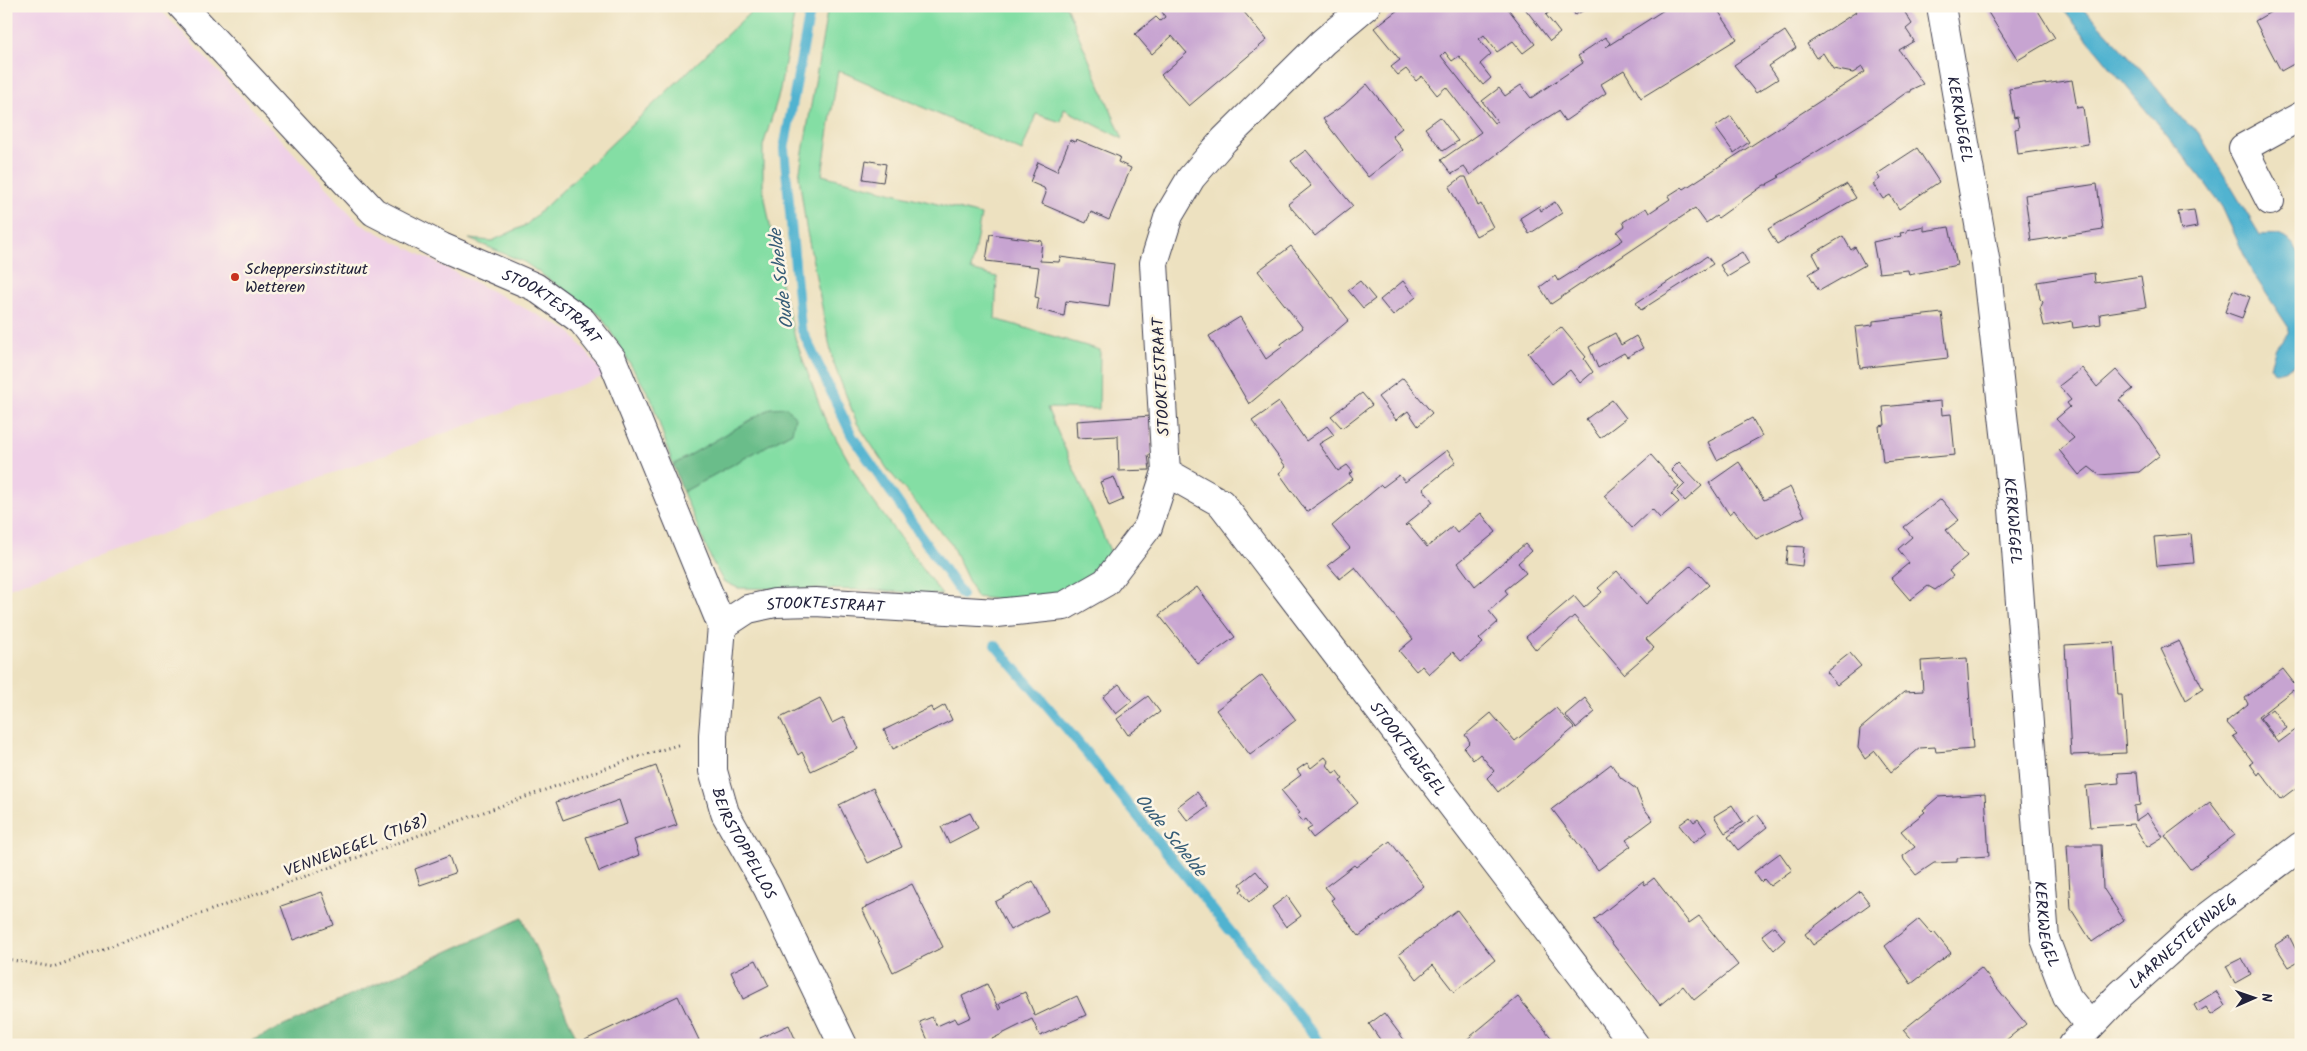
<svg xmlns="http://www.w3.org/2000/svg" width="2307" height="1051" viewBox="0 0 2307 1051" font-family="Kalam,sans-serif">
	<rect width="100%" height="100%" fill="#fcf5e5"/>
	<filter id="ink" filterUnits="userSpaceOnUse"><feTurbulence type="fractalNoise" baseFrequency=".02" numOctaves="2"/><feDisplacementMap in="SourceGraphic" scale="10" xChannelSelector="R" yChannelSelector="G"/><feConvolveMatrix kernelMatrix="1 2 1 2 8 2 1 2 1" color-interpolation-filters="sRGB"/></filter>
	<filter id="wash" filterUnits="userSpaceOnUse"><feTurbulence type="fractalNoise" baseFrequency=".0096" numOctaves="4" result="noise"/><feDisplacementMap in="SourceGraphic" scale="20" xChannelSelector="R" yChannelSelector="G"/><feGaussianBlur stdDeviation="1.12" result="paint"/><feColorMatrix in="noise" values="0 0 0 0 0 0 0 0 0 0 0 0 0 0 0 0 0 1.4 0 .05"/><feComposite in="paint" operator="in"/></filter>
	<g filter="url(#wash)">
		<rect width="100%" height="100%" fill="#ede1c0"/>
		<path fill="#efd0e7" d="M6,6H157L359,223L569,331L606,376L6,589Z"/>
		<path fill="#84dea4" stroke="#538070" d="M757,6H796L779,94L763,146V187L779,275L796,341L824,417L865,490L942,595L874,590L738,588L723,581L712,561L683,492L792,432L771,408L673,465L651,398L601,316L524,262L469,239L492,241L526,225Z
			M828,6H1066L1123,139L1064,109L1061,122L1036,114L1022,151L838,70L822,175L981,215L971,270L997,277L995,319L1100,350L1099,409L1047,408L1111,553C1099,564 1087,578 1073,586C1042,604 1010,601 976,597L951,544L888,470L857,423L833,362L806,227L799,176Z"/>
		<path fill="#6bbd8a" stroke="#467062" d="M787,407L795,417L792,432L683,492L673,465L771,408Z
			M522,918L580,1045H242Z"/>
		<path fill="#51b3d0" stroke="#3a6a86" d="M2060,6H2079L2093,18L2141,69L2182,119L2198,132L2260,235C2282,233 2289,236 2301,256V360L2284,371L2275,373L2270,366L2276,347L2288,333L2289,328L2252,272L2222,207L2201,177Z"/>
		<g fill="none" stroke-linecap="round" stroke-linejoin="round">
			<path stroke="#51b3d0" stroke-width="10" d="M811,6L784,149L801,328L852,436L962,595
				M995,645L1072,735L1322,1045"/>
		</g>
		<g id="blocks">
			<path fill="#c7a4d1" d="M1159,6H1239L1267,40L1189,106L1161,75L1187,53L1172,36L1152,54L1135,34L1156,17L1160,21L1165,17Z
				M1403,6H1506L1535,44L1523,53L1513,41L1497,52L1484,35L1479,39L1491,54L1480,64L1491,78L1483,85L1459,56L1452,61L1445,52L1441,56L1494,123L1497,121L1482,101L1499,88L1505,96L1521,85L1531,98L1583,63L1578,56L1605,37L1610,43L1606,47L1670,6H1715L1737,39L1641,98L1624,70L1601,84L1606,93L1565,121L1558,111L1528,130L1470,175L1464,167L1452,174L1441,160L1481,132L1446,87L1437,95L1422,76L1416,81L1406,69L1398,75L1391,67L1400,60L1374,28Z
				M1523,6H1556L1546,15L1560,33L1550,41Z
				M1571,6H1592L1575,15Z
				M1852,6H1901L1912,24L1906,29L1914,41L1899,50L1923,84L1910,90L1911,92H1907L1872,117L1778,176L1780,177L1767,184L1768,185H1764L1718,218L1716,216L1706,223L1695,208L1551,304L1540,287L1555,276L1558,281L1623,240L1617,232L1625,226L1623,222L1646,208L1649,213L1670,199L1668,196L1682,187L1684,189L1865,72L1862,67L1853,73L1833,69L1823,53L1816,58L1807,44L1856,12Z
				M1984,6H2023L2025,10L2035,6L2055,38L2018,60Z
				M2281,6H2301V60L2281,71L2255,21Z
				M1785,31L1796,48L1769,66L1778,79L1756,93L1734,65Z
				M2072,80L2077,108L2083,107L2088,144L2018,154L2015,129L2019,128L2017,117L2014,118L2009,89Z
				M1367,84L1402,128L1392,136L1403,150L1368,177L1323,119L1344,105Z
				M1731,116L1749,142L1734,153L1715,127Z
				M1440,117L1458,141L1443,151L1425,128Z
				M1076,139L1120,157L1118,162L1131,168L1109,220L1091,212L1086,223L1042,204L1046,193L1044,188L1030,182L1038,162L1057,171L1070,140L1075,142Z
				M1917,148L1939,182L1899,209L1890,195L1883,199L1873,184L1880,179L1877,174Z
				M1306,150L1353,206L1315,236L1288,204L1311,186L1291,161Z
				M866,160L886,164L883,182L863,179Z
				M1462,177H1466L1478,206L1481,204L1493,227L1476,236L1449,187Z
				M1847,184L1856,198L1777,244L1768,229Z
				M2097,184L2103,230L2031,241L2025,195Z
				M1555,202L1562,213L1529,234L1520,218L1539,206L1541,211Z
				M2194,210L2197,227L2181,230L2178,212Z
				M1924,226V231L1949,227L1957,265L1909,275L1908,270L1879,273L1873,242L1901,236L1900,233L1907,232V230Z
				M990,234L1042,241L1040,261L1059,262L1060,257L1114,264L1109,307L1066,301L1064,316L1037,309L1039,298L1035,297L1039,267L986,261Z
				M1843,236L1851,250L1855,247L1865,265L1819,291L1809,274L1820,267L1813,254Z
				M1291,246L1349,320L1249,404L1209,336L1240,317L1266,359L1282,347L1281,344L1303,328L1258,271Z
				M1742,252L1749,264L1727,277L1720,265Z
				M1707,256L1713,264L1641,310L1636,303Z
				M2094,273L2095,283L2141,276L2146,307L2100,314L2101,324L2073,328L2072,321L2044,326L2040,309L2043,302L2040,299L2037,282Z
				M1360,281L1375,299L1363,308L1348,290Z
				M1403,281L1416,297L1393,316L1380,300Z
				M2233,290L2250,297L2242,318L2225,312Z
				M1942,313L1948,358L1860,368L1855,327L1873,325V321Z
				M1561,327L1586,357L1584,359L1593,372L1580,383L1570,370L1552,384L1528,353Z
				M1615,333L1621,345L1636,336L1643,348L1627,357L1624,353L1598,368L1589,347Z
				M2082,368L2097,387L2116,370L2133,389L2119,400L2139,424L2160,455L2139,472L2099,475L2089,467L2079,475L2059,450L2074,438L2056,419L2070,407L2067,403L2071,400L2059,386Z
				M1403,378L1432,413L1418,426L1408,411L1396,420L1378,397Z
				M1362,393L1372,405L1342,428L1331,416Z
				M1612,400L1626,418L1600,438L1586,419Z
				M1941,401L1942,415L1951,414L1955,455L1883,462L1879,426L1885,425L1883,407Z
				M1279,402L1306,441L1327,426L1334,435L1319,444L1338,471L1347,465L1353,472L1349,474L1353,479L1307,512L1279,473L1286,467L1252,421Z
				M1151,416L1152,455H1148L1150,470L1119,471L1118,436L1077,438L1076,421Z
				M1752,418L1762,436L1717,460L1708,442Z
				M1447,450L1456,462L1423,489L1433,502L1405,525L1406,526L1408,524L1427,547L1452,527L1457,533L1481,513L1496,532L1458,563L1475,586L1525,544L1531,551L1518,563L1526,573L1505,590L1508,594L1489,611L1498,622L1479,639L1483,643L1461,661L1453,652L1429,674L1422,666L1416,671L1399,651L1413,639L1355,567L1340,579L1328,565L1350,548L1332,526L1381,485L1383,487L1399,475L1405,482Z
				M1651,455L1679,487L1671,494L1679,502L1660,518L1652,509L1632,528L1604,496Z
				M1679,462L1702,486L1685,501L1677,492L1685,484L1671,470Z
				M1739,462L1764,500L1790,487L1805,516L1756,539L1734,510L1729,514L1709,483Z
				M1114,477L1123,500L1109,506L1100,482Z
				M1941,499L1959,520L1946,530L1967,556L1949,571L1953,576L1935,590L1928,586L1910,600L1891,578L1909,563L1898,549L1912,537L1904,527Z
				M2191,534L2194,563L2157,566L2154,537Z
				M1788,546L1804,547L1802,566L1786,564Z
				M1691,565L1709,585L1646,639L1654,648L1624,674L1574,616L1536,650L1526,637L1574,596L1584,608L1602,592L1598,588L1617,571L1646,604Z
				M1197,587L1235,637L1198,664L1159,615Z
				M2179,641L2203,689L2186,700L2161,649Z
				M2114,642L2118,695H2122L2126,753L2071,755L2065,645Z
				M1850,653L1861,666L1837,685L1826,672Z
				M1967,658L1973,749L1936,752L1935,747L1920,748L1891,772L1875,751L1865,759L1858,748L1860,729L1904,692L1923,691L1921,661Z
				M2283,669L2297,687L2301,685V700L2293,690L2258,717L2278,743L2301,726V784L2281,799L2260,772L2258,775L2250,764L2253,762L2233,736L2237,734L2226,722L2248,704L2245,698Z
				M1262,675L1296,720L1250,755L1216,710Z
				M1119,684L1132,701L1116,714L1103,697Z
				M1148,696L1160,712L1128,735L1117,719Z
				M820,698L832,723L844,717L858,749L811,771L802,752L798,755L780,718Z
				M1585,698L1595,712L1576,728L1565,715Z
				M945,705L952,720L893,749L884,730L931,707L933,712Z
				M1556,708L1574,728L1498,792L1487,778L1494,771L1480,754L1473,760L1464,748L1470,742L1465,735L1491,713L1515,741Z
				M2272,709L2287,728L2275,737L2260,718Z
				M1325,757L1329,762L1327,765L1333,773L1337,771L1343,779L1340,781L1358,803L1313,838L1307,830L1312,827L1306,819L1302,822L1297,815L1300,813L1281,790L1301,775L1297,770L1307,763L1311,768Z
				M1611,764L1621,778L1636,789L1643,807L1653,820L1626,840L1631,846L1598,870L1552,809Z
				M656,766L677,825L634,840L639,855L599,872L586,837L627,824L619,800L563,820L556,802Z
				M2137,772L2140,805L2134,806L2135,821L2147,813L2163,837L2147,847L2133,824L2090,827L2086,786L2119,783L2118,773Z
				M873,788L902,847L868,863L839,805Z
				M1197,792L1208,807L1188,821L1177,807Z
				M1985,794L1989,856L1957,858V862L1934,863L1916,875L1904,860L1903,856L1915,847L1901,831L1925,812L1923,810L1938,797Z
				M2210,802L2235,835L2190,869L2165,836Z
				M1732,805L1743,822L1725,833L1714,816Z
				M970,813L978,828L949,843L941,827Z
				M1757,814L1767,827L1738,850L1728,837Z
				M1690,817L1694,822L1698,819L1707,832L1693,843L1679,825Z
				M1390,841L1424,886L1359,936L1331,900L1334,898L1325,887L1354,865L1356,867Z
				M2067,845H2101L2103,888L2124,920L2092,942L2071,909Z
				M1780,853L1792,870L1770,886L1764,879L1761,882L1754,872Z
				M449,856L455,873L420,885L415,869Z
				M1256,871L1269,887L1249,902L1240,891L1243,889L1240,884Z
				M1654,878L1689,923L1699,916L1738,965L1694,1000L1683,986L1660,1005L1594,920L1643,881L1645,885Z
				M1033,881L1048,911L1010,930L995,902Z
				M912,884L943,947L893,972L862,909Z
				M1860,891L1870,904L1813,945L1805,934Z
				M322,892L334,925L293,940L281,906Z
				M1287,896L1301,916L1286,927L1272,907Z
				M1457,910L1495,960L1454,992L1433,965L1417,979L1399,954Z
				M1919,919L1932,934L1934,932L1951,953L1911,984L1885,946Z
				M1774,926L1785,940L1774,950L1762,935Z
				M2289,936L2301,960L2289,967L2275,945Z
				M2242,958L2251,974L2235,983L2226,966Z
				M756,960L769,986L743,999L731,972Z
				M1981,968L2026,1024L2000,1045H1916L1903,1030Z
				M987,984L999,1010L1001,1009L999,1004L1025,992L1035,1016L1077,996L1086,1015L1040,1036L1032,1019L980,1045H930L920,1022L932,1017L937,1026L955,1018L958,1023L971,1017L962,996Z
				M2216,991L2225,1006L2211,1015L2206,1007L2198,1012L2194,1005Z
				M678,996L699,1040L689,1045H587L585,1040Z
				M1518,997L1554,1041L1550,1045H1468L1465,1041Z
				M1384,1013L1408,1045H1384L1369,1024Z
				M789,1025L798,1045H764L760,1038Z
				M2172,1040L2175,1045H2165Z"/>
		</g>
	</g>
	<g filter="url(#ink)">
		<use href="#blocks" fill-opacity="0" stroke="#403f4f" stroke-width="1"/>
		<g fill="none" stroke-linecap="round" stroke-linejoin="round">
			<g stroke="#403f4f" stroke-width="30">
				<g id="minor">
					<path id="s1" d="M182,6L374,212L442,247L535,287L582,321L612,359L722,626L713,735V771L725,813L767,887L843,1045"/>
					<path id="s2" d="M1941,6L1986,264L2012,495L2045,939L2067,997L2090,1026"/>
					<path d="M2270,201L2243,148L2301,116"/>
					<path id="s3" d="M1166,472L1221,503L1635,1045"/>
					<path id="s4" d="M722,626L748,609L775,603L815,602L997,613L1064,606L1106,582L1148,527L1166,472L1154,263L1169,215L1191,178L1224,140L1323,42L1366,6"/>
					<path id="s5" d="M2072,1045L2121,994L2206,918L2301,846"/>
				</g>
			</g>
			<path stroke="#403f4f" stroke-width="3" stroke-dasharray="1 4" stroke-linecap="butt" d="M6,959L53,967L634,758L681,744"/>
			<use href="#minor" stroke="#fff" stroke-width="28"/>
		</g>
	</g>
	<circle fill="#c8321e" stroke="#fcf5e5" stroke-width="2" cx="235" cy="277" r="5"/>
	<g text-anchor="middle" stroke-width="5" stroke-linejoin="round" paint-order="stroke">
		<g font-size="16" fill="#22223b" stroke="#fcf5e5">
			<text dy="6" stroke="none"><textPath href="#s2" startOffset="115">KERKWEGEL</textPath></text>
			<text dy="6" stroke="none"><textPath href="#s1" startOffset="484">STOOKTESTRAAT</textPath></text>
			<text transform="translate(1160 377) rotate(-93)" y="6">STOOKTESTRAAT</text>
			<text dy="6" stroke="none"><textPath href="#s2" startOffset="520">KERKWEGEL</textPath></text>
			<text dy="6" stroke="none"><textPath href="#s4" startOffset="109">STOOKTESTRAAT</textPath></text>
			<text dy="6" stroke="none"><textPath href="#s3" startOffset="372">STOOKTEWEGEL</textPath></text>
			<text dy="6" stroke="none"><textPath href="#s1" startOffset="1079">BEIRSTOPPELLOS</textPath></text>
			<text transform="translate(356 845) rotate(-20)" y="6">VENNEWEGEL (T168)</text>
			<text dy="6" stroke="none"><textPath href="#s2" startOffset="925">KERKWEGEL</textPath></text>
			<text dy="6" stroke="none"><textPath href="#s5" startOffset="152">LAARNESTEENWEG</textPath></text>
		</g>
		<g font-size="16" fill="#22223b" stroke="#fcf5e5" text-anchor="start">
			<text x="245" y="274">Scheppersinstituut<tspan x="245" dy="18">Wetteren</tspan></text>
		</g>
		<g font-size="18" font-style="italic" fill="#355c77" stroke="#fcf5e5">
			<text transform="translate(781 279) rotate(-97)" y="6">Oude Schelde</text>
			<text transform="translate(1171 835) rotate(51)" y="6">Oude Schelde</text>
		</g>
	</g>
	<rect width="2307" height="1051" fill="none" stroke="#fcf5e5" stroke-width="25"/>
	<g transform="translate(2254 998) rotate(88)" stroke="#fcf5e5" stroke-width="4" paint-order="stroke">
	<path d="M0-4L9 19L0 12L-9 19Z" fill="#22223b"/>
	<text y="-8" font-size="14" font-weight="bold" text-anchor="middle" fill="#22223b">N</text>
	</g>
</svg>
